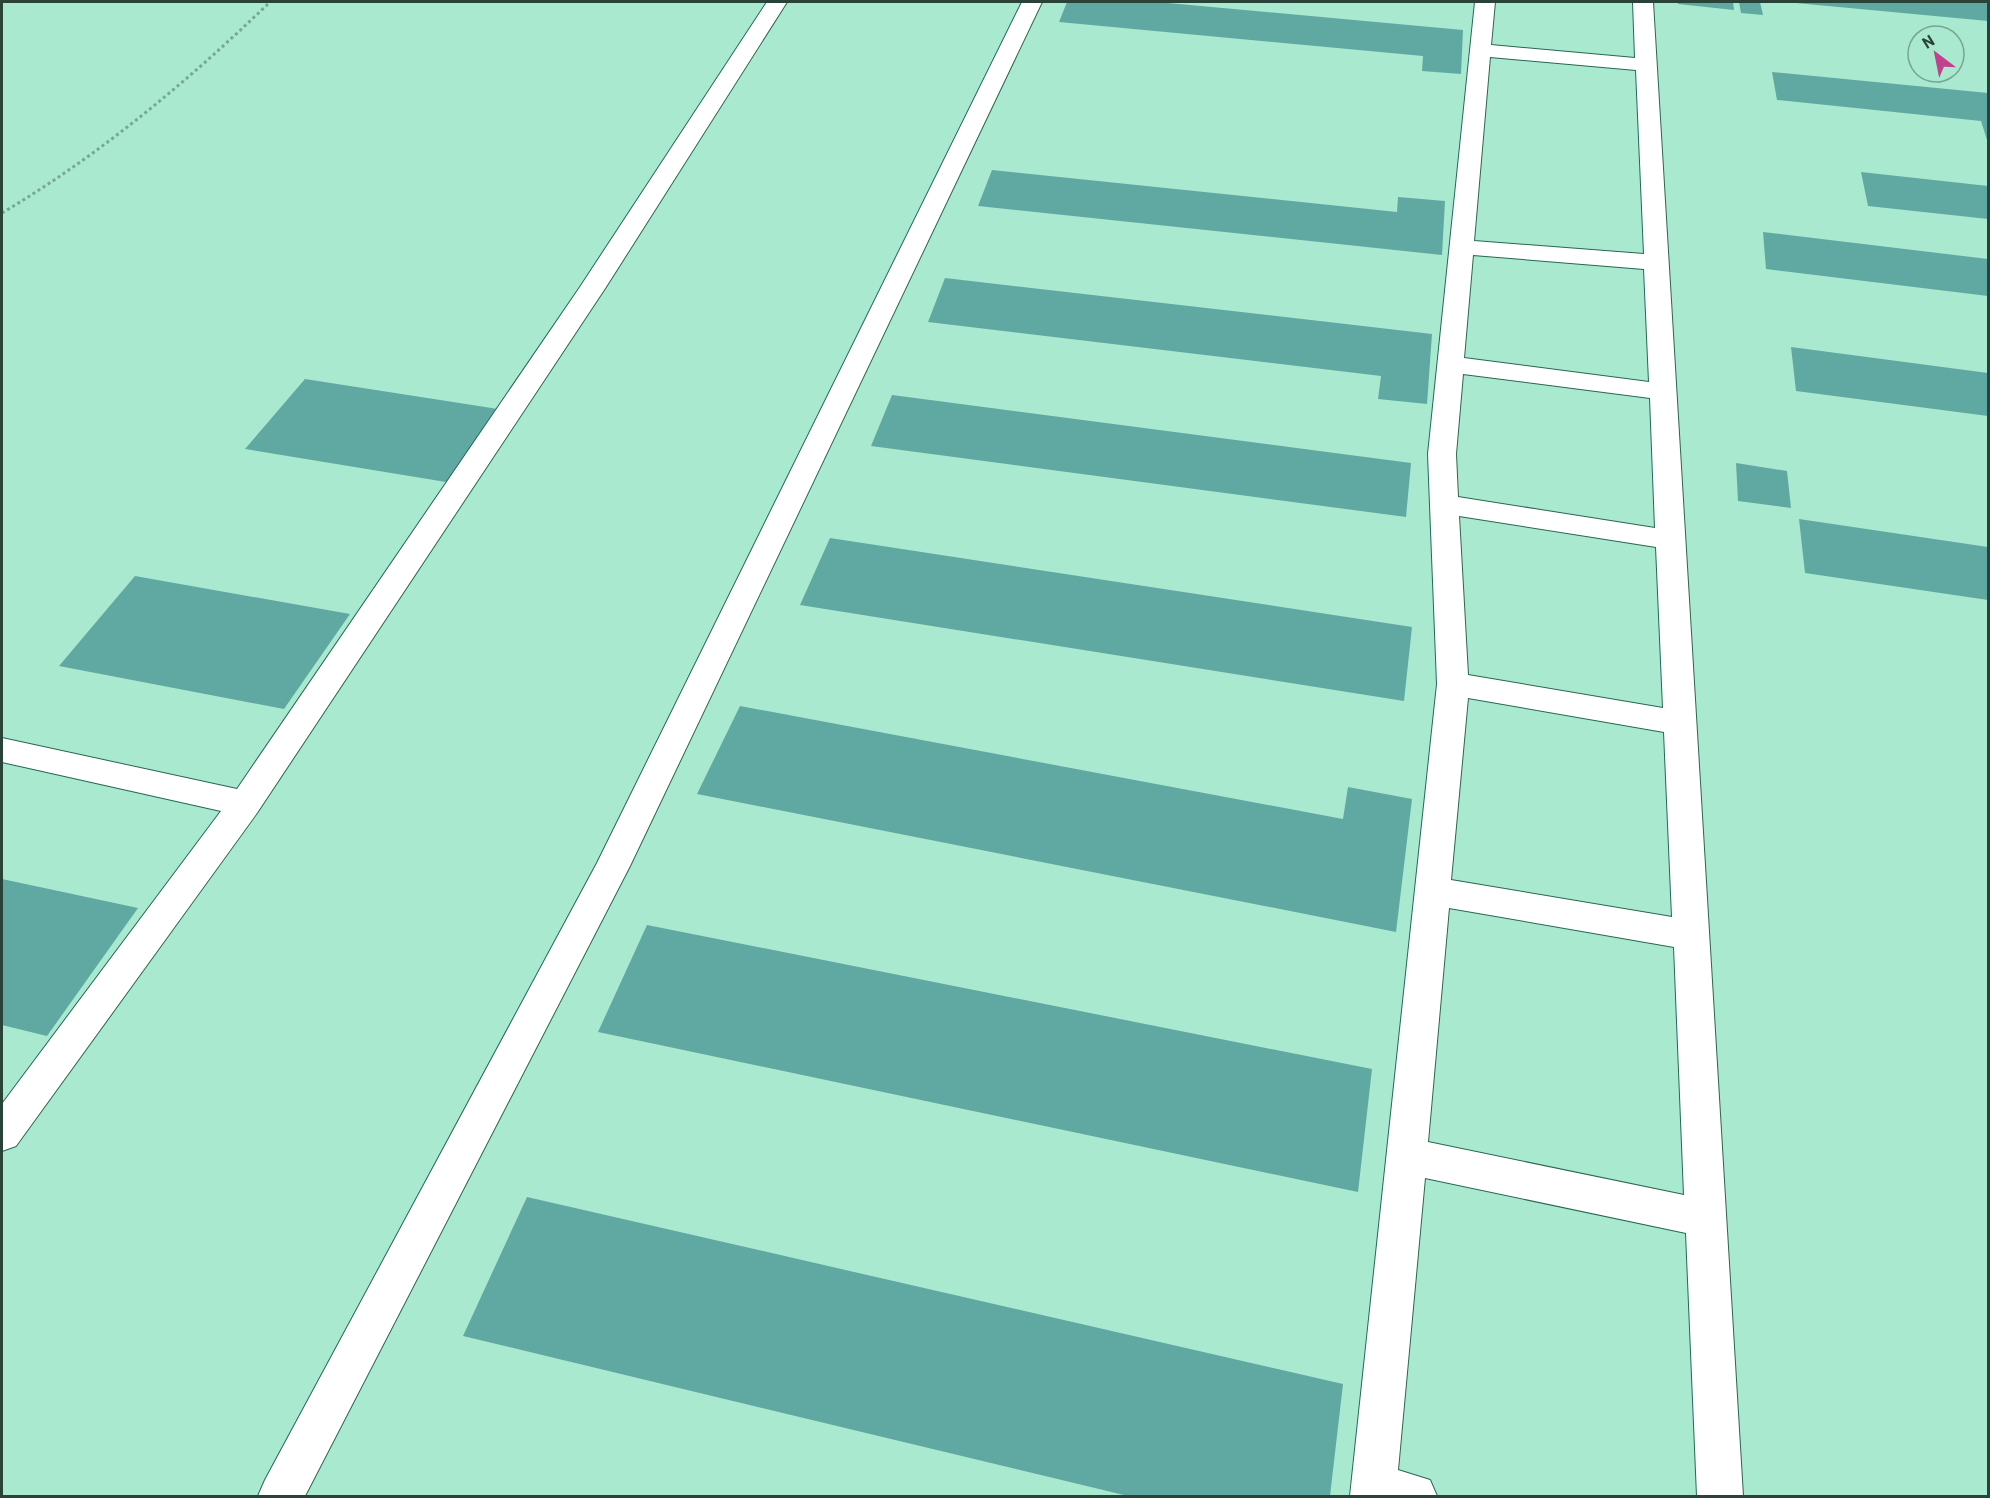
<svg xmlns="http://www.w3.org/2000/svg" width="1990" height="1498" viewBox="0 0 1990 1498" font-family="Barlow,sans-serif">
	<rect width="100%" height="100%" fill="#a9e9cf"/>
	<path fill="#60a9a2" d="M1067,2H1157L1463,30L1461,74L1422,71L1423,56L1059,22Z
		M1678,2H1733L1734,10L1678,4Z
		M1739,2H1760L1763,15L1741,13Z
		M1796,2H1988V21L1796,3Z
		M1772,72L1988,93V143L1981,121L1777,100Z
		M992,170L1397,212L1398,197L1445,201L1442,255L978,206Z
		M1861,172L1988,186V219L1868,206Z
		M1763,232L1988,259V296L1766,269Z
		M945,278L1432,334L1427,404L1378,399L1381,376L928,322Z
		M1791,347L1988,373V416L1796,391Z
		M305,379L498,409L446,482L245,449Z
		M892,395L1411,463L1406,517L871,446Z
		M1736,463L1787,471L1791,508L1738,501Z
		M1799,519L1988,547V600L1805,573Z
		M830,538L1412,627L1404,701L800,605Z
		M135,576L350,614L284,709L59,666Z
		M740,706L1343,819L1348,787L1412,799L1396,932L697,794Z
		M2,879L138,908L47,1036L2,1025Z
		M647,925L1372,1069L1358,1192L598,1032Z
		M527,1197L1343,1384L1330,1496H1128L463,1336Z"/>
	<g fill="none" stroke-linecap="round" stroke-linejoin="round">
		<g stroke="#286752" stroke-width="2">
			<path id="minor" d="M767,2H787L606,287L257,813L16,1146L2,1151V1104L221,811L2,762V738L237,789L580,287Z
				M1022,2H1042L630,866L305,1496H258L265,1480L597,863Z
				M1475,2H1495L1491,45L1635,58L1633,2H1653L1743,1496H1697L1686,1233L1425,1178L1398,1470L1430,1480L1437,1496H1350L1437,684L1428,454ZM1490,57L1636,70L1644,254L1474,241ZM1473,255L1644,269L1649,382L1464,358ZM1463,374L1650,398L1655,528L1458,497L1456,454ZM1459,516L1656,547L1663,708L1468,675ZM1468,698L1664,732L1672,917L1451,880ZM1449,908L1674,947L1684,1195L1428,1142Z"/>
		</g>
		<path stroke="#77a894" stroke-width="3" stroke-dasharray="3 3" stroke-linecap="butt" d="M2,213C101,154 187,82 270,2"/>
		<use href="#minor" fill="#fff" fill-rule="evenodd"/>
	</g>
	<rect width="1990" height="1498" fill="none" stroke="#294339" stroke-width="6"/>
	<g transform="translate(1936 54) rotate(328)"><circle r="28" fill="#a9e9cf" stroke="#76a793" stroke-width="1.5"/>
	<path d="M0-4.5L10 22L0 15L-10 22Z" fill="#c1418c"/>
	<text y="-9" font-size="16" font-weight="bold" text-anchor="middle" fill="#294339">N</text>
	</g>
</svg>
